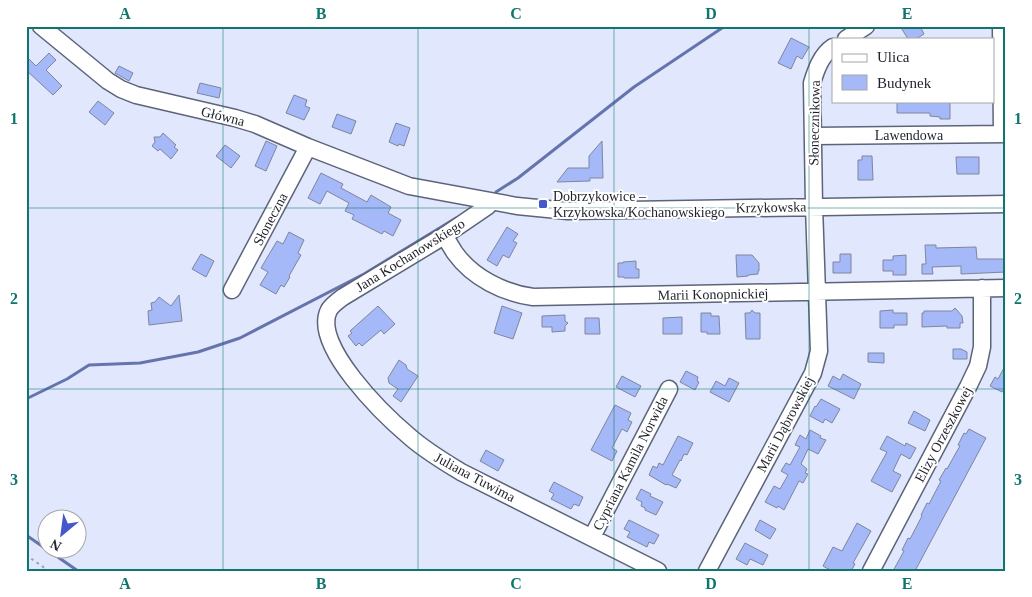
<svg xmlns="http://www.w3.org/2000/svg" width="1032" height="597" viewBox="0 0 1032 597" font-family="'Times New Roman',serif">
	<rect width="100%" height="100%" fill="#e1e8fd"/>
	<g fill="none" stroke-linecap="round" stroke-linejoin="round">
		<path stroke="#6574ac" stroke-width="3" d="M496,192L518,178L634,87L725,26
			M26,399L67,379L89,365L140,363L198,352L240,338L364,274L456,218
			M26,535L78,571"/>
	</g>
	<path fill="#a5b8f7" stroke="#7e869d" d="M900,26H920L924,34L916,39H908Z
		M791,38L809,47L802,59L797,56L791,69L778,63Z
		M49,53L56,60L46,70L62,86L53,95L26,70V56L36,66Z
		M119,66L133,73L129,81L115,73Z
		M200,83L221,88L219,98L197,93Z
		M294,95L307,100L305,106L310,108L304,120L286,113Z
		M98,101L114,113L105,125L89,112Z
		M897,101H950V119H940V117L930,116V113H897Z
		M337,114L356,121L351,134L332,127Z
		M396,123L410,128L404,146L399,144L398,146L389,142Z
		M163,133L176,145L174,147L178,150L171,159L160,149L158,151L152,146L155,142L154,137H160Z
		M266,141L277,146L266,171L255,166Z
		M602,141L603,178H590V181L557,182L568,168H589V156Z
		M225,145L240,156L231,168L216,156Z
		M862,156H872L873,180H858V160H862Z
		M956,157H979V174H957Z
		M321,173L343,184L341,188L367,202L371,195L391,207L388,213L401,220L393,236L384,231L382,234L352,219L354,215L345,211L349,203L327,191L320,204L308,198Z
		M507,227L518,234L513,241L517,243L509,258L503,255L497,266L487,260Z
		M289,232L304,240L298,253L301,255L289,276L290,277L284,287L281,285L276,294L260,285L268,272L261,268L277,241L283,244Z
		M925,245H936V248L976,247L977,259H1006V272L961,274V266L932,267L933,274H922V264H926Z
		M201,254L214,261L206,277L192,269Z
		M840,254H851V273H833V262H840Z
		M736,255H752L759,263V271H758V274L748,275V276L737,277Z
		M906,255V275H893V271H883V260H893V256Z
		M636,261V269H639V278H624V277H618V263H623V262Z
		M179,295L182,321L149,325L148,311L152,310L151,303L155,302L159,297L171,306Z
		M378,306L395,324L384,334L381,330L362,346L359,343L356,346L348,336L352,333L350,331Z
		M502,306L522,313L513,339L494,333Z
		M955,308L962,316L963,323H960V328H947V326L922,327V313H924V311H952Z
		M752,310L755,313H760V339H746L745,313H750Z
		M893,310V313H907V325H894V328H880V311Z
		M701,313H711V316H719L720,334H707V332H701Z
		M565,315V321L568,323L565,326V331L552,332V327H542V316Z
		M682,317V334H663V318Z
		M585,318H599L600,334H585Z
		M953,349H961L967,352V359H953Z
		M868,353H884V363L868,362Z
		M399,360L406,365L407,369L418,376L401,402L393,396L398,389L389,383L388,378Z
		M1006,364V386L1002,392L990,386L995,377L998,379Z
		M686,371L698,377L697,381L699,382L695,390L680,382Z
		M843,374L861,384L854,399L828,386L833,376L840,380Z
		M622,376L641,386L635,397L616,387Z
		M729,378L739,383L729,402L710,392L716,381L725,386Z
		M821,399L840,409L832,423L825,419L823,423L810,416L815,406L816,407Z
		M615,405L631,413L628,420L632,422L627,432L622,429L612,448L617,451L612,461L591,450Z
		M914,411L930,420L925,431L908,423Z
		M969,429L986,438L915,571H893L904,551L902,550L908,538L910,539L922,516L921,515L927,503L929,504L941,481L939,480L946,468L947,469L957,451L960,446L958,445L964,433L966,434Z
		M810,430L821,436L820,438L826,440L818,454L808,449L801,464L807,469L805,473L808,474L803,483L799,481L784,510L778,506L777,508L765,502L774,486L780,489L788,475L781,471L786,463L790,465L800,447L795,445L800,435L806,439Z
		M678,436L693,443L687,455L684,454L681,461L680,460L672,475L681,480L676,488L667,484L666,485L649,475L653,466L657,468L659,463L663,465Z
		M887,436L905,446L906,443L916,448L910,459L901,454L893,471L901,475L892,492L871,481L887,452L880,449Z
		M486,450L504,460L498,471L480,461Z
		M554,482L583,497L579,506L574,504L571,509L551,499L554,494L549,491Z
		M641,489L651,494L650,496L663,502L656,515L645,510V508L641,506L642,502L636,499Z
		M629,520L659,535L654,544L649,542L647,547L627,537L630,532L624,529Z
		M760,520L776,529L770,539L755,530Z
		M857,523L871,531L853,563L855,564L851,571H832L823,566L833,547L842,551Z
		M745,543L768,555L763,565L750,559L747,565L736,559Z"/>
	<g fill="none" stroke-linecap="round" stroke-linejoin="round">
		<g stroke="#5d647a" stroke-width="19">
			<path id="minor" d="M41,26L108,81L121,89L136,95L235,118L255,124L308,147L409,186L517,206L568,211L1006,204
				M1001,26L1002,134
				M846,39L866,26
				M813,136L1006,134
				M489,201L488,206L444,236L343,297C339,300 332,305 329,310C311,345 385,416 410,437C426,451 443,461 461,472L658,571
				M444,236C448,241 451,247 455,253C473,278 504,293 533,297L1006,288
				M232,290L308,147
				M592,537L669,389
				M707,571L813,373L819,351L814,206L812,83C816,70 821,55 833,47
				M871,571L968,387L978,366L982,347V288"/>
		</g>
		<path stroke="#9ba0b1" stroke-width="2" stroke-dasharray="2.5 4" stroke-linecap="butt" d="M26,555L49,571"/>
		<use href="#minor" stroke="#fff" stroke-width="16"/>
	</g>
	<path fill="none" stroke="#0f766e" stroke-width="1" stroke-opacity="0.55" d="M223,26V571M418,26V571M614,26V571M809,26V571M26,208H1006M26,389H1006"/>
	<rect fill="#4458cc" stroke="#fff" stroke-width="2" x="538" y="199" width="10" height="10" rx="2.5"/>
	<g text-anchor="middle" stroke-width="4" stroke-linejoin="round" paint-order="stroke">
		<g font-size="14" fill="#1e212a" stroke="#fff">
			<text transform="translate(223 116) rotate(14)" y="5">Główna</text>
			<text transform="translate(814 123) rotate(-89)" y="5">Słonecznikowa</text>
			<text x="909" y="140">Lawendowa</text>
			<text transform="translate(771 207) rotate(-1)" y="5">Krzykowska</text>
			<text transform="translate(270 219) rotate(-62)" y="5">Słoneczna</text>
			<text transform="translate(410 255) rotate(-32)" y="5">Jana Kochanowskiego</text>
			<text transform="translate(713 294) rotate(-1)" y="5">Marii Konopnickiej</text>
			<text transform="translate(785 424) rotate(-62)" y="5">Marii Dąbrowskiej</text>
			<text transform="translate(943 434) rotate(-62)" y="5">Elizy Orzeszkowej</text>
			<text transform="translate(630 463) rotate(-63)" y="5">Cypriana Kamila Norwida</text>
			<text transform="translate(475 477) rotate(28)" y="5">Juliana Tuwima</text>
		</g>
		<g font-size="14" fill="#1e212a" stroke="#fff" text-anchor="start">
			<text x="553" y="201">Dobrzykowice –<tspan x="553" dy="16">Krzykowska/Kochanowskiego</tspan></text>
		</g>
	</g>
	<rect width="1032" height="597" fill="none" stroke="#ffffff" stroke-width="55"/>
	<rect x="832" y="38" width="162" height="65" fill="#ffffff" stroke="#a5a6aa"/>
	<rect x="842" y="54" width="25" height="8" fill="#ffffff" stroke="#a5a6aa"/>
	<text x="877" y="62" font-size="15" fill="#1e212a">Ulica</text>
	<rect x="842" y="75" width="25" height="15" fill="#a5b8f7" stroke="#a5a6aa"/>
	<text x="877" y="88" font-size="15" fill="#1e212a">Budynek</text>
	<g transform="translate(62 534) rotate(209)"><circle r="24" fill="#ffffff" stroke="#a5a6aa"/>
	<path d="M0-4L9 19L0 12L-9 19Z" fill="#4458cc"/>
	<text y="-8" font-size="14" font-weight="bold" text-anchor="middle" fill="#1e212a">N</text>
	</g>
	<rect x="28" y="28" width="976" height="542" fill="none" stroke="#0f766e" stroke-width="2"/>
	<g font-size="16" text-anchor="middle" font-weight="bold" fill="#0f766e">
		<text x="125" y="19">A</text>
		<text x="321" y="19">B</text>
		<text x="516" y="19">C</text>
		<text x="711" y="19">D</text>
		<text x="907" y="19">E</text>
		<text x="14" y="124">1</text>
		<text x="1018" y="124">1</text>
		<text x="14" y="304">2</text>
		<text x="1018" y="304">2</text>
		<text x="14" y="485">3</text>
		<text x="1018" y="485">3</text>
		<text x="125" y="589">A</text>
		<text x="321" y="589">B</text>
		<text x="516" y="589">C</text>
		<text x="711" y="589">D</text>
		<text x="907" y="589">E</text>
	</g>
</svg>
